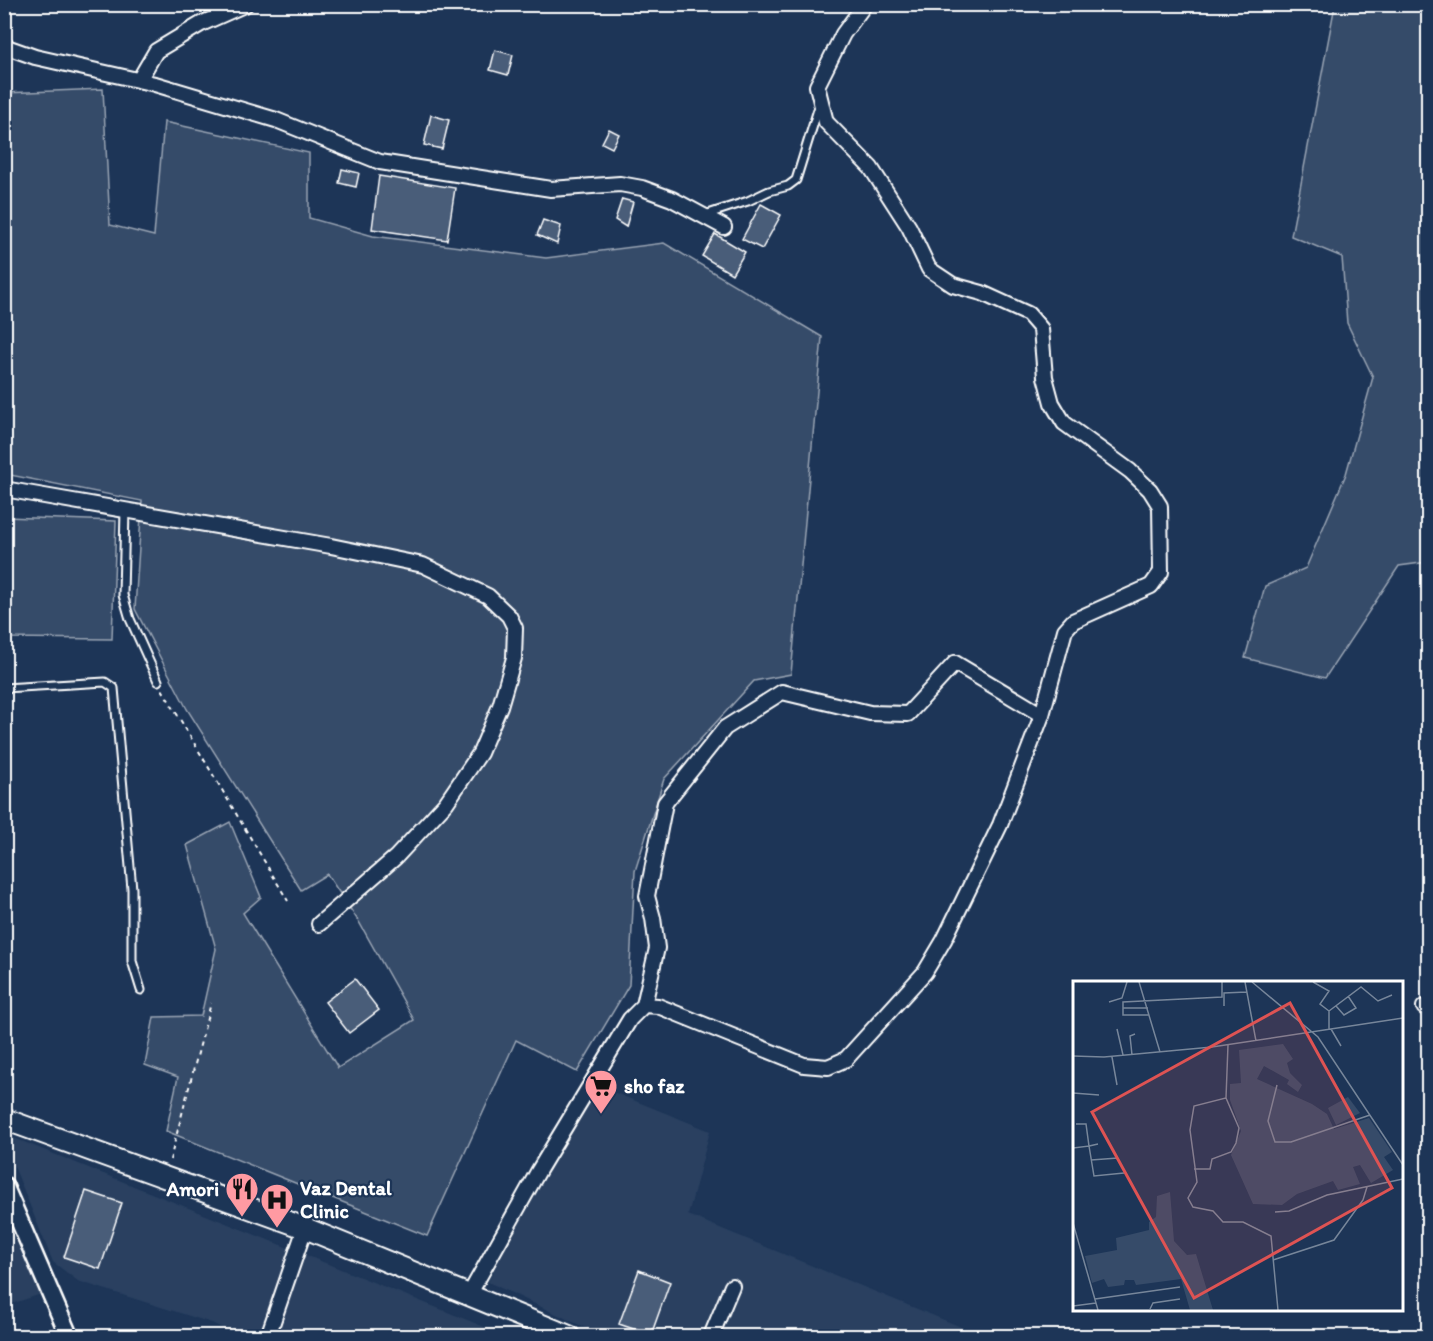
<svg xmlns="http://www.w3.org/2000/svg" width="1433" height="1341" viewBox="0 0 1433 1341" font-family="Itim,sans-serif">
	<rect width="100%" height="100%" fill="#1d3557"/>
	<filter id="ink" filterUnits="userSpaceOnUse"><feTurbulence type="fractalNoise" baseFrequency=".0167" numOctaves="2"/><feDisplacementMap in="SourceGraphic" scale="12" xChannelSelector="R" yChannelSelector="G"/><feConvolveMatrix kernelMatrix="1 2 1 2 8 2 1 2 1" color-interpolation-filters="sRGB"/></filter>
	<g filter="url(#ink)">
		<path fill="#2a4161" d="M588,1082L710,1131L688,1215L983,1336H603L488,1282Z
			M4,1134L507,1336H238L212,1323L78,1281L53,1262L5,1144Z
			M5,1219L41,1294L5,1306H4Z"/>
		<path fill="#364b69" stroke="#9aa5b4" stroke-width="1.5" d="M1335,5H1428V562L1399,566L1325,678L1245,658L1265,586L1306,568L1346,474L1373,377L1347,323L1342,257L1291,236Z
			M103,89L110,225L154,236L164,122L309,153V218L373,236L546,258L664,243L822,337L791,674L754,681L664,779L635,871L629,985L577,1072L516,1040L427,1236L166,1131L178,1077L145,1065L154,1017L201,1016L216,949L187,845L230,822L261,897L243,913L338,1068L414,1020L359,922L327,874L301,890L187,709L135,609L142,501L5,474L4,93Z
			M5,517L116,521L112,639L5,638Z"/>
		<path fill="#4a5d79" stroke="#fff" stroke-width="1.5" d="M495,50L513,55L508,75L490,70Z
			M431,115L449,120L442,149L424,145Z
			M609,129L619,134L612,148L602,143Z
			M342,169L359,173L356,187L339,183Z
			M379,176L455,188L447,240L372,229Z
			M622,199L633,202L626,227L615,220Z
			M761,204L781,215L762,249L742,239Z
			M543,220L561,226L557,244L537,235Z
			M715,234L745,252L732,274L702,256Z
			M355,979L379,1010L349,1033L325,1002Z
			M86,1191L122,1203L100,1269L64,1257Z
			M639,1270L670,1282L651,1335L619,1324Z"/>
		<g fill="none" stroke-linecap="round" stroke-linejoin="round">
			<g stroke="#fff" stroke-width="11">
				<path id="service" d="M705,215L748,201L769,191L788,186L796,180L819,106
					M125,510L123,595L130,619L158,681
					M4,688L105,682L114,688L132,889V961L141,990"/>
			</g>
			<g stroke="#fff" stroke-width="18">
				<path id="minor" d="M4,46L35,57L155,84L276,120L380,162L551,189L620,184L642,188L672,199L724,227
					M139,80L156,51L201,24L246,4
					M4,489L331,546L423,565L488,596L509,616L515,628L514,658L500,706L480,753L446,803L396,857L319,924
					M644,1005L657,948L653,918L647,896L665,803L725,728L782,692L870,713L908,714L955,663L1042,715
					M1424,1007L1428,1009
					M469,1295L539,1170L630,1019L644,1005L658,1006L804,1065L828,1067L846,1059L925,972L944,940L1000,825L1042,715L1065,630L1073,621L1151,586L1161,572L1160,506L1150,490L1130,471L1064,423L1052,403L1045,377L1041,329L1028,314L982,293L953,285L929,269L909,227L871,168L826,122L817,86L843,34L865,4
					M268,1336L305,1228
					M711,1336L732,1286"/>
			</g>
			<g stroke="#fff" stroke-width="21">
				<path id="tertiary" d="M4,1185L69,1336"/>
			</g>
			<g stroke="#fff" stroke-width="24">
				<path id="secondary" d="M4,1119L305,1228L569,1336"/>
			</g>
			<path stroke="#fff" stroke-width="2" stroke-dasharray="4.5 4.5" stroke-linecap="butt" d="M162,689L288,901
				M170,1160L211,1003"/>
			<use href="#service" stroke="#1d3557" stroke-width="7"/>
			<use href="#minor" stroke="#1d3557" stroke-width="14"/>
			<use href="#tertiary" stroke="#1d3557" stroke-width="16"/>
			<use href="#secondary" stroke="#1d3557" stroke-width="20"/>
		</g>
	</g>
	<defs>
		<g id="supermarket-pin" transform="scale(1.725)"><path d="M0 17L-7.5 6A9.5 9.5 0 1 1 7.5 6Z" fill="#ff9aa2" stroke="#1d3557"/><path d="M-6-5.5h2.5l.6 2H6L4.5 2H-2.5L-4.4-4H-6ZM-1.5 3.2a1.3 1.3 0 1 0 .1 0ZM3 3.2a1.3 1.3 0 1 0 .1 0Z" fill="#111"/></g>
		<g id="restaurant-pin" transform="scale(1.725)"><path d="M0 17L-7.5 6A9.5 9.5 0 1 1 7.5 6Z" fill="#ff9aa2" stroke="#1d3557"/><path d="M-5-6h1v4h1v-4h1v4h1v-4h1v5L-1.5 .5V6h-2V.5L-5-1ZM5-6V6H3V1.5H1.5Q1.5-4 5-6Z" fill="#111"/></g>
		<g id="hospital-pin" transform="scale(1.725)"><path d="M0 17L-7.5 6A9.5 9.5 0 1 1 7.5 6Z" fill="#ff9aa2" stroke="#1d3557"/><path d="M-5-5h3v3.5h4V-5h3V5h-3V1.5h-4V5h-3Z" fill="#111"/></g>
	</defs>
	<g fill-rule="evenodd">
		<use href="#supermarket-pin" x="601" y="1086"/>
		<use href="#restaurant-pin" x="242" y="1189"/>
		<use href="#hospital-pin" x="277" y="1200"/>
	</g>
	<g text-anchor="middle" stroke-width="4.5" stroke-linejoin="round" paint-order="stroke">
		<g font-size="20" font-weight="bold" fill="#fff" stroke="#1d3557" text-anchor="start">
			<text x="624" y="1093">sho faz</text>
			<text x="300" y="1195">Vaz Dental<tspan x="300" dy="23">Clinic</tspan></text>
			<text x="219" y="1196" text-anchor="end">Amori</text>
		</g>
	</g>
	<g transform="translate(1073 981)">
		<rect width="330" height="330" fill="#1d3557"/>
		<path d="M210,63L220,78L214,82L217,92L229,104L225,111L214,103L216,99L191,85L184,98L239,123L254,133L261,148L296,137L319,171L311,176L320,189L298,202L287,184L280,186L287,203L265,209L260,200L224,213L209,224L180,223L158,174L168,150L157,119V103L168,102L166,69ZM275,116L287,132L263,144L255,127ZM97,211L101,260L114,274L123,273L140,329H117L108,298L63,304L61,299H52L51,304L35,306L31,298L19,302L12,275L44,269L43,257L76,249V241L83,236L84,215Z" fill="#364b69"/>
		<path fill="none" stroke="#77869a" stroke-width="1.5" d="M66,1L87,71M172,1L183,60M179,1L245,56L330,184M240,1L256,10L247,23L256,30V48M36,21L49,17L54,1M151,25V12L174,11M263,25L271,34L283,27L275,15M50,27H75M256,30L288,6L305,20L319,14M76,34H50V21L149,16V1M44,48L50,74M258,48L268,65M155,64L153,117L121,125L117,149L124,201L115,217L120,226L140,230L150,241H170L198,255L205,329M59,74L57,55L62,53M0,75L31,76L139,66L330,37M39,76L44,104M204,104L195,140L202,161H218L297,134M0,112L26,114M3,143H13L16,165L25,163M0,167L16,165L21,195L51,192M18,179L45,177M121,188H137L139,178L158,171L163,162L166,147L153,117M202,231L216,230L254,214L330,198M0,242L25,329M200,279L261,259L290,219L294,206M22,318L107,306M0,325L23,322M77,328L80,322L107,318"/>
		<path fill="#de5353" fill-opacity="0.15" stroke="#de5353" stroke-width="3" d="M217,22L319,207L121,317L19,131Z"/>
		<rect width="330" height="330" fill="none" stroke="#fff" stroke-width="3"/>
	</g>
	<rect width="1433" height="1341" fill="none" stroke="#1d3557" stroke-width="24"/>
	<rect x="12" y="12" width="1409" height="1317" fill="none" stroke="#fff" stroke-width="2" filter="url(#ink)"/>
</svg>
